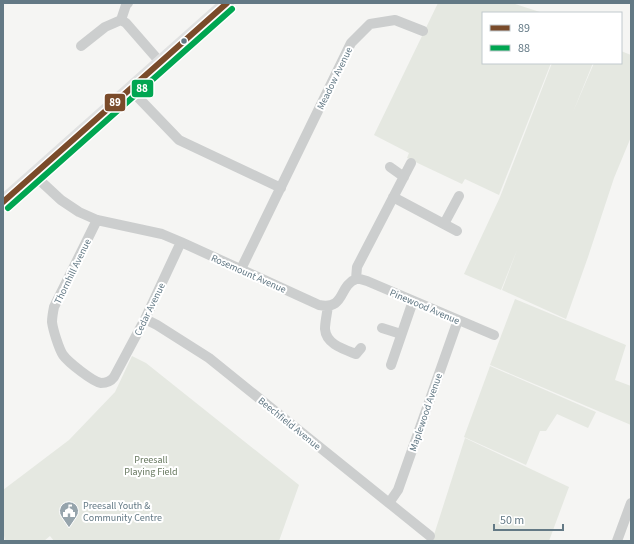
<svg xmlns="http://www.w3.org/2000/svg" width="634" height="544" viewBox="0 0 634 544" font-family="'Source Sans 3',sans-serif">
	<rect width="100%" height="100%" fill="#f5f5f3"/>
	<path fill="#e5e8e1" d="M438,3H512L543,13H483V63H551L499,195L465,179L462,184L407,158L409,153L374,135Z
		M621,51L631,55V137L614,178L588,257L566,319L502,290L517,250L501,290L464,274L500,197L552,63H593L573,112L594,63H621Z
		M515,299L626,345L615,380L631,386V425L490,365Z
		M132,356L146,363L299,485L279,541H54L50,536L44,541H5L3,530V490L69,440L115,392Z
		M490,366L596,412L588,428L557,414L546,431H540L526,465L464,437Z
		M465,438L569,487L549,541H432Z"/>
	<g fill="none" stroke-linecap="round" stroke-linejoin="round">
		<path stroke="#cccece" stroke-width="10" d="M121,20L126,23L160,62
			M121,20L126,5L128,3
			M81,46L105,27L121,20
			M130,89L179,140L281,188
			M390,167L404,177
			M34,175L61,200L79,212L97,220L162,234L181,242L319,305C346,310 338,286 356,279L357,267L411,163
			M393,197L457,231
			M97,220L54,307C53,312 52,317 52,322C53,330 59,349 63,355C68,362 93,382 101,383C107,383 111,381 114,377L145,319L181,242
			M444,224L459,196
			M241,269L351,43L370,24L395,20L423,31
			M356,279H360L367,281L494,335
			M328,306C327,314 325,322 325,329C326,344 343,349 356,354L361,348
			M145,319L157,325L209,358L389,503L430,536
			M382,328L401,334
			M391,365L413,301
			M389,503L398,490L458,320
			M617,541L631,503"/>
		<path stroke="#e0e1e1" stroke-width="14" d="M3,202L227,3"/>
		<g stroke="#fff" stroke-width="9">
			<path id="bus-1" d="M3,202L227,3"/>
		</g>
		<g stroke="#fff" stroke-width="9">
			<path id="bus-2" d="M8,208L232,9"/>
		</g>
		<use href="#bus-1" stroke="#7a4b2a" stroke-width="6"/>
		<use href="#bus-2" stroke="#00a651" stroke-width="6"/>
	</g>
	<defs>
		<g id="civic-pin" transform="scale(1)"><path d="M0 17L-7.5 6A9.5 9.5 0 1 1 7.5 6Z" fill="#96a4ac" stroke="#fff"/><path d="M-.6-6.5H3V-4.5H.6V-3L4-1V1h2V6H-6V1h2V-1L-.6-3ZM-1.2 2.5V6h2.4V2.5Z" fill="#fff"/></g>
	</defs>
	<g fill-rule="evenodd">
		<use href="#civic-pin" x="69" y="511"/>
	</g>
	<circle fill="#637985" stroke="#fff" stroke-width="1.5" cx="184" cy="41" r="3.5"/>
	<g text-anchor="middle" stroke-width="4" stroke-linejoin="round" paint-order="stroke">
		<g font-size="10" fill="#637985" stroke="#fff">
			<text transform="translate(334 78) rotate(-64)" y="4">Meadow Avenue</text>
			<text transform="translate(72 271) rotate(-64)" y="4">Thornhill Avenue</text>
			<text transform="translate(249 273) rotate(24)" y="4">Rosemount Avenue</text>
			<text transform="translate(425 306) rotate(23)" y="4">Pinewood Avenue</text>
			<text transform="translate(149 309) rotate(-64)" y="4">Cedar Avenue</text>
			<text transform="translate(425 412) rotate(-71)" y="4">Maplewood Avenue</text>
			<text transform="translate(290 423) rotate(39)" y="4">Beechfield Avenue</text>
		</g>
		<g font-size="10" fill="#66775e" stroke="#fff">
			<text x="151" y="463">Preesall<tspan x="151" dy="12">Playing Field</tspan></text>
		</g>
		<g font-size="10" fill="#637985" stroke="#fff" text-anchor="start">
			<text x="83" y="509">Preesall Youth &amp;<tspan x="83" dy="12">Community Centre</tspan></text>
		</g>
	</g>
	<g stroke="#fff" stroke-width="1.5">
		<rect x="131" y="79" width="23" height="19" rx="4" fill="#00a651"/>
		<rect x="104" y="93" width="22" height="19" rx="4" fill="#7a4b2a"/>
	</g>
	<g font-size="11" text-anchor="middle" font-weight="bold" fill="#fff">
		<text x="142" y="92">88</text>
		<text x="115" y="106">89</text>
	</g>
	<rect width="634" height="544" fill="none" stroke="#637985" stroke-width="8"/>
	<rect x="482" y="12" width="140" height="52" fill="#ffffff" stroke="#c1c9ce"/>
	<rect x="490" y="25" width="20" height="6" fill="#7a4b2a" stroke="#c1c9ce"/>
	<text x="518" y="32" font-size="12" fill="#637985">89</text>
	<rect x="490" y="45" width="20" height="6" fill="#00a651" stroke="#c1c9ce"/>
	<text x="518" y="52" font-size="12" fill="#637985">88</text>
	<path d="M494 524v6h69v-6" fill="none" stroke="#637985" stroke-width="2"/>
	<text x="500" y="524" font-size="12" fill="#637985" stroke="#ffffff" stroke-width="3" paint-order="stroke">50 m</text>
</svg>
